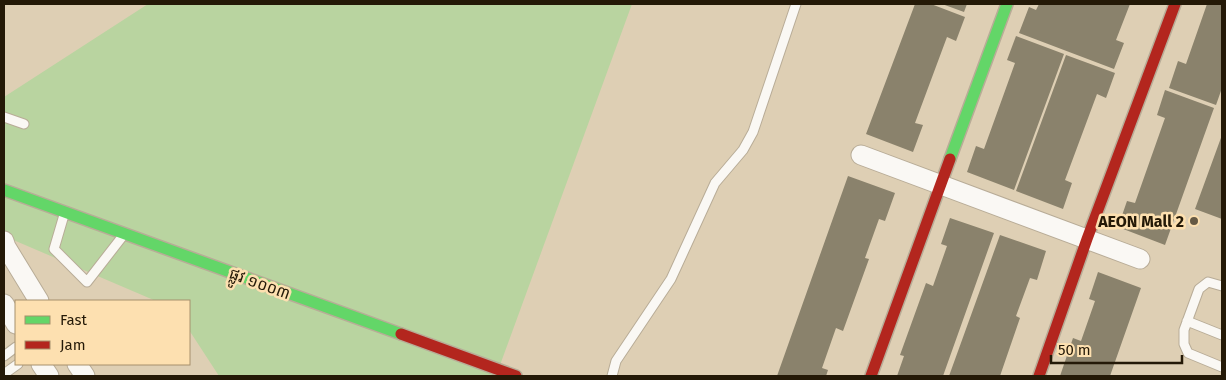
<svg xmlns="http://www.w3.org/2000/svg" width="1226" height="380" viewBox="0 0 1226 380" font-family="'Fira Sans','Noto Sans Khmer',sans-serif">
	<rect width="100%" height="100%" fill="#decfb4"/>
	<path fill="#b9d4a0" d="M148,4H632L496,376H219L189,330V301H156L4,236V97Z"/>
	<path fill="#8a826c" d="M915,4H931L965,17L956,41L947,37L915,123L923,125L913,152L866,134Z
		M942,4H967L964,12Z
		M1039,4H1130L1116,40L1124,43L1114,69L1019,33L1029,7L1036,10Z
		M1207,4H1222V88L1216,105L1169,88L1178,61L1186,64Z
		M1016,36L1064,54L1014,190L967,172L976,146L984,149L1015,63L1007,60Z
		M1066,55L1115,73L1106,98L1097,94L1065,180L1072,183L1063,209L1016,191Z
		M1165,90L1214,108L1165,245L1118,227L1127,201L1135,203L1165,118L1157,115Z
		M1222,135V219L1195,209Z
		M848,176L895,193L885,221L879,219L865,258L869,259L843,331L836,328L822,368L828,370L826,376H777Z
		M950,218L994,233L943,376H897L904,356L900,355L926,283L933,286L947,246L941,244Z
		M1000,235L1046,251L1037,280L1030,278L1016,316L1020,318L1000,376H949Z
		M1098,272L1141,288L1110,376H1060L1073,338L1081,341L1095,301L1089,299Z"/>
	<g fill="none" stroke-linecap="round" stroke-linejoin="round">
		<g stroke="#b8ac97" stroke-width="11">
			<path id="lane" d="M4,117L24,124
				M64,215L54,249L87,282L122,237
				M1222,286L1208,282L1199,289L1184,330V344L1188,353L1222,367
				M1187,321L1222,335
				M4,356L16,347
				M4,374L18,364
				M612,376L616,361L671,279L715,183L743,150L753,132L796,4"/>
		</g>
		<g stroke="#b8ac97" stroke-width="21">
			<path id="street" d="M861,155L1140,259
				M4,241L6,247L39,301
				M4,304L16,324
				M41,364L49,376
				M77,364L85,376"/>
		</g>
		<g stroke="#b8ac97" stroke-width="14">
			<path id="fast" d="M950,159L1007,4
				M4,190L401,334"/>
		</g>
		<g stroke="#b8ac97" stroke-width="14">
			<path id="jam" d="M401,334L516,376
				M871,376L950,159
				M1039,376L1087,239L1175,4"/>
		</g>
		<use href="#lane" stroke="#faf8f4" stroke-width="9"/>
		<use href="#street" stroke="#faf8f4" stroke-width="19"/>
		<use href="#fast" stroke="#63d668" stroke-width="11"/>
		<use href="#jam" stroke="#b3261e" stroke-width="11"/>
	</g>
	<circle fill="#655944" stroke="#fde0b0" stroke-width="2" cx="1194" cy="221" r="5"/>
	<g text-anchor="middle" stroke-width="5" stroke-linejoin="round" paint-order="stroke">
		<g font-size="16" font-weight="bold" fill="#241907" stroke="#fde0b0" text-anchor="end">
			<text x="1184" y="227">AEON Mall 2</text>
		</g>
		<g font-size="16" fill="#241907" stroke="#fde0b0">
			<text transform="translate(260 283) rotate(20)" y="6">ផ្លូវ ១០០៣</text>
		</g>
	</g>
	<rect width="1226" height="380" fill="none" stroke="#241907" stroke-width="10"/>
	<rect x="15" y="300" width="175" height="65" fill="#fde0b0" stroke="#a6906c"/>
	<rect x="25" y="316" width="25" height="8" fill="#63d668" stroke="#a6906c"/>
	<text x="60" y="325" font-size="15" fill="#241907">Fast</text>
	<rect x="25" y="341" width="25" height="8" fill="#b3261e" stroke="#a6906c"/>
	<text x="60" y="350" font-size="15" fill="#241907">Jam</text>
	<path d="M1051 355v8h131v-8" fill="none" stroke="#241907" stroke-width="2.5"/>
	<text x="1058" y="355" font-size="15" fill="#241907" stroke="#fde0b0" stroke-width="4" paint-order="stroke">50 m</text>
</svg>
